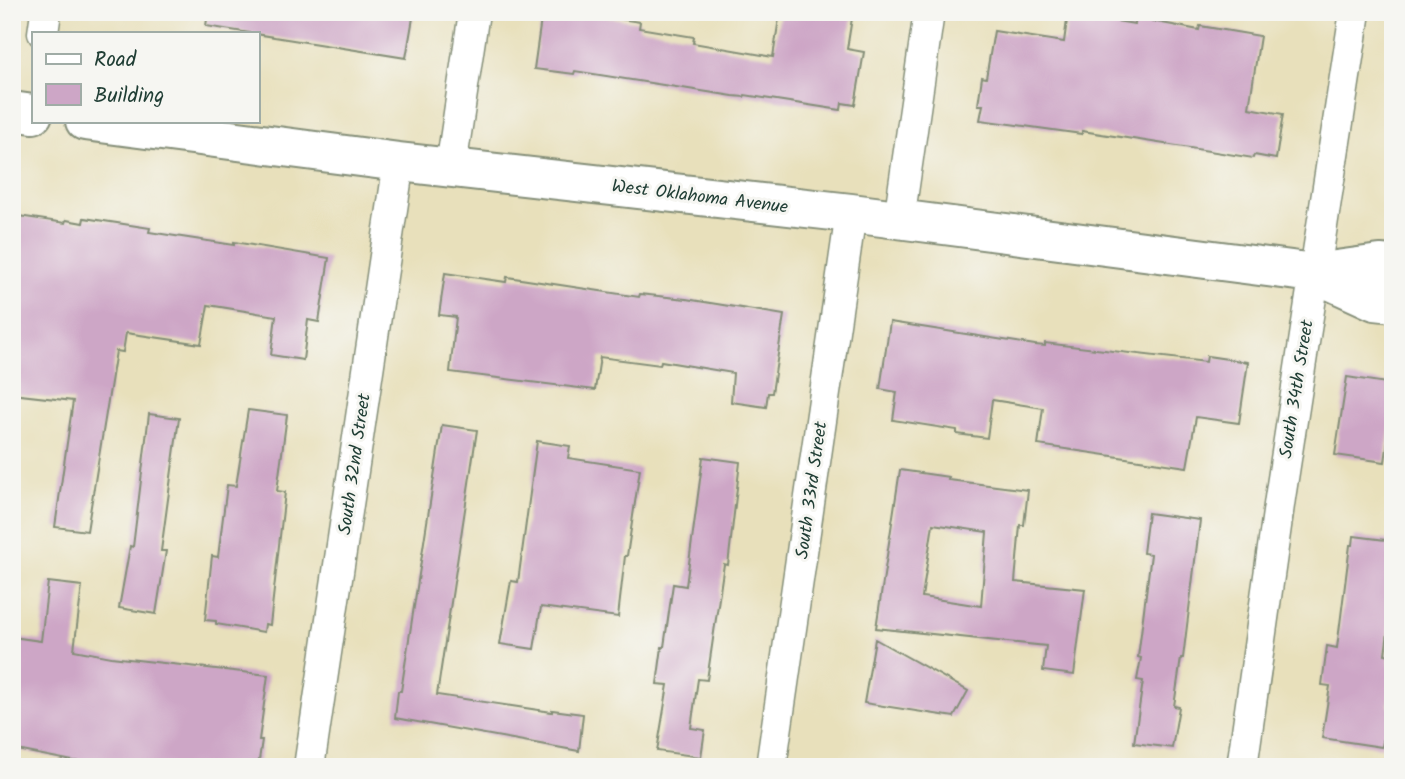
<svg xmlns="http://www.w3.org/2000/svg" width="1405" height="779" viewBox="0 0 1405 779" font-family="Kalam,sans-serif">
	<rect width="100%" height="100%" fill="#f6f6f2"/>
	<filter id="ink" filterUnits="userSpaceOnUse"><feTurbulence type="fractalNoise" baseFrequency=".0143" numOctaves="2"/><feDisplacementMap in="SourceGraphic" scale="14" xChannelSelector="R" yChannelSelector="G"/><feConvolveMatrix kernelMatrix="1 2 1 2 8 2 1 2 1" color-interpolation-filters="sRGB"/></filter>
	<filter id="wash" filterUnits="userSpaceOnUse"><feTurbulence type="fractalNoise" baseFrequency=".00686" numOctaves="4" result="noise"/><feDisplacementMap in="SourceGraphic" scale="28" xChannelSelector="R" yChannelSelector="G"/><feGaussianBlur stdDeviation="1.57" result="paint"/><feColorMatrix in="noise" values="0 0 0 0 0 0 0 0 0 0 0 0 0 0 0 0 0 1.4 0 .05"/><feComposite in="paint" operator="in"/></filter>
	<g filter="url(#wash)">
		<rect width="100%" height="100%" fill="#e8e0bb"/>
		<g id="blocks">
			<path fill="#cda6c6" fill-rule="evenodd" d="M208,12H414L406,58L206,26Z
				M542,12H575L640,22L639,28L694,37L693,43L773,57L780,12H853L847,49L864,52L855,105L842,103L841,110L745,95L744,97L733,96L575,71L574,74L534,69Z
				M1068,13L1135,24L1136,18L1199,30L1200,26L1260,36L1249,108L1283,114L1276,159L1254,155L1253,158L1082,131V134L980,120L983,105H978L982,77L986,78L994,31L1064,42Z
				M12,215L65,223L66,220L83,223L84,218L150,228L149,232L234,245V242L329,258L319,322L308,320L303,360L271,355L276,316L208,305L201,344L126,333L123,352L116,351L87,531L55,527L73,401L12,394Z
				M445,273L506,282L507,277L639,297L640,294L686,299L784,315L772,393H768L766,407L731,402L733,373L661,361L660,365L600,357L595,390L450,372L456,317L439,315Z
				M890,322L1035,345L1045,346V343L1206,362L1207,356L1248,362L1239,423L1196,417L1187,467L1038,445L1043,408L992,400L987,438L957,434V430L893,420L897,392L880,389Z
				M1347,377L1393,384V406L1385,462L1335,455Z
				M248,410L287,415L277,491L285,492L270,625L265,624L264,632L216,624V621L205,620L212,556L218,557L227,485L236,486Z
				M149,414L179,418L161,551H166L156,614L119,608L130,546L133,547Z
				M442,425L477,430L437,695L552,712V710L583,714L579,751L395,718L398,691H401Z
				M537,441L570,446L568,458L640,469L627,556H625L618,617L541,607L534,649L500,644L511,581L518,582Z
				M703,457L740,462L728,565L724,564L707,680L698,679L691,728L705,730L701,757L657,751L668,685L657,684L662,647H664L673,584L686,586Z
				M900,470L949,477L948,480L1028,490L1024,525H1020L1015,582L1085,589L1074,675L1043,671L1046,646L876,628ZM933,524L987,532L981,606L922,597Z
				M1148,513L1200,520L1183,658H1181L1174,706L1179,707L1172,748L1134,743L1143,681L1137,680L1141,658L1138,657L1151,554L1143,553Z
				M1354,536L1393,541V597L1385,654L1390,655L1389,664L1393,665L1388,706L1393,707V738L1384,736L1382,747L1322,738L1330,686L1322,685L1327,646L1337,648L1350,545H1353Z
				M48,582L82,586L74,650L111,657L268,675L259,740H262L258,767H123L73,761L12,749V637L41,641Z
				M875,639L968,691L954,717L864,703Z"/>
		</g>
	</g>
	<g filter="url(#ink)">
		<use href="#blocks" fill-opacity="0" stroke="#848e78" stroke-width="2"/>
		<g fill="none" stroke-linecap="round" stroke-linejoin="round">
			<g stroke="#848e78" stroke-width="33">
				<path id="minor" d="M43,33L46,12
					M451,167L474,12
					M899,220L929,12
					M309,767L399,162
					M771,767L851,213
					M1242,767L1280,498L1355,12"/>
			</g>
			<g stroke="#848e78" stroke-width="42">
				<path id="secondary" d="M12,111L33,114
					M85,121L399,162L851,213L1314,273L1380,264L1393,265
					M1314,273L1375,301L1393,303"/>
			</g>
			<use href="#minor" stroke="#fff" stroke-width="30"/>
			<use href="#secondary" stroke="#fff" stroke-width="38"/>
		</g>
	</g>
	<g text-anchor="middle" stroke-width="6" stroke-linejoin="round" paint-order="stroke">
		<g font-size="18" fill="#1f3d34" stroke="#f6f6f2">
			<text transform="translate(700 196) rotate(7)" y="6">West Oklahoma Avenue</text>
			<text transform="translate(1296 389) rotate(-81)" y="6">South 34th Street</text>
			<text transform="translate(354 464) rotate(-82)" y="6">South 32nd Street</text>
			<text transform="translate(811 490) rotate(-82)" y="6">South 33rd Street</text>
		</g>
	</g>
	<rect width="1405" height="779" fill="none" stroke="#f6f6f2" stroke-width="42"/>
	<rect x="32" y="32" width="228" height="91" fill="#f6f6f2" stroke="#a0aca6" stroke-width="2"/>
	<rect x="46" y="54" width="35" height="10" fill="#ffffff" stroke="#a0aca6" stroke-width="2"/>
	<text x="94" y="66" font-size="21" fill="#1f3d34">Road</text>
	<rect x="46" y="84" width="35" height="21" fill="#cda6c6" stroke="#a0aca6" stroke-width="2"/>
	<text x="94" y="102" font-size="21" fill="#1f3d34">Building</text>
</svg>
